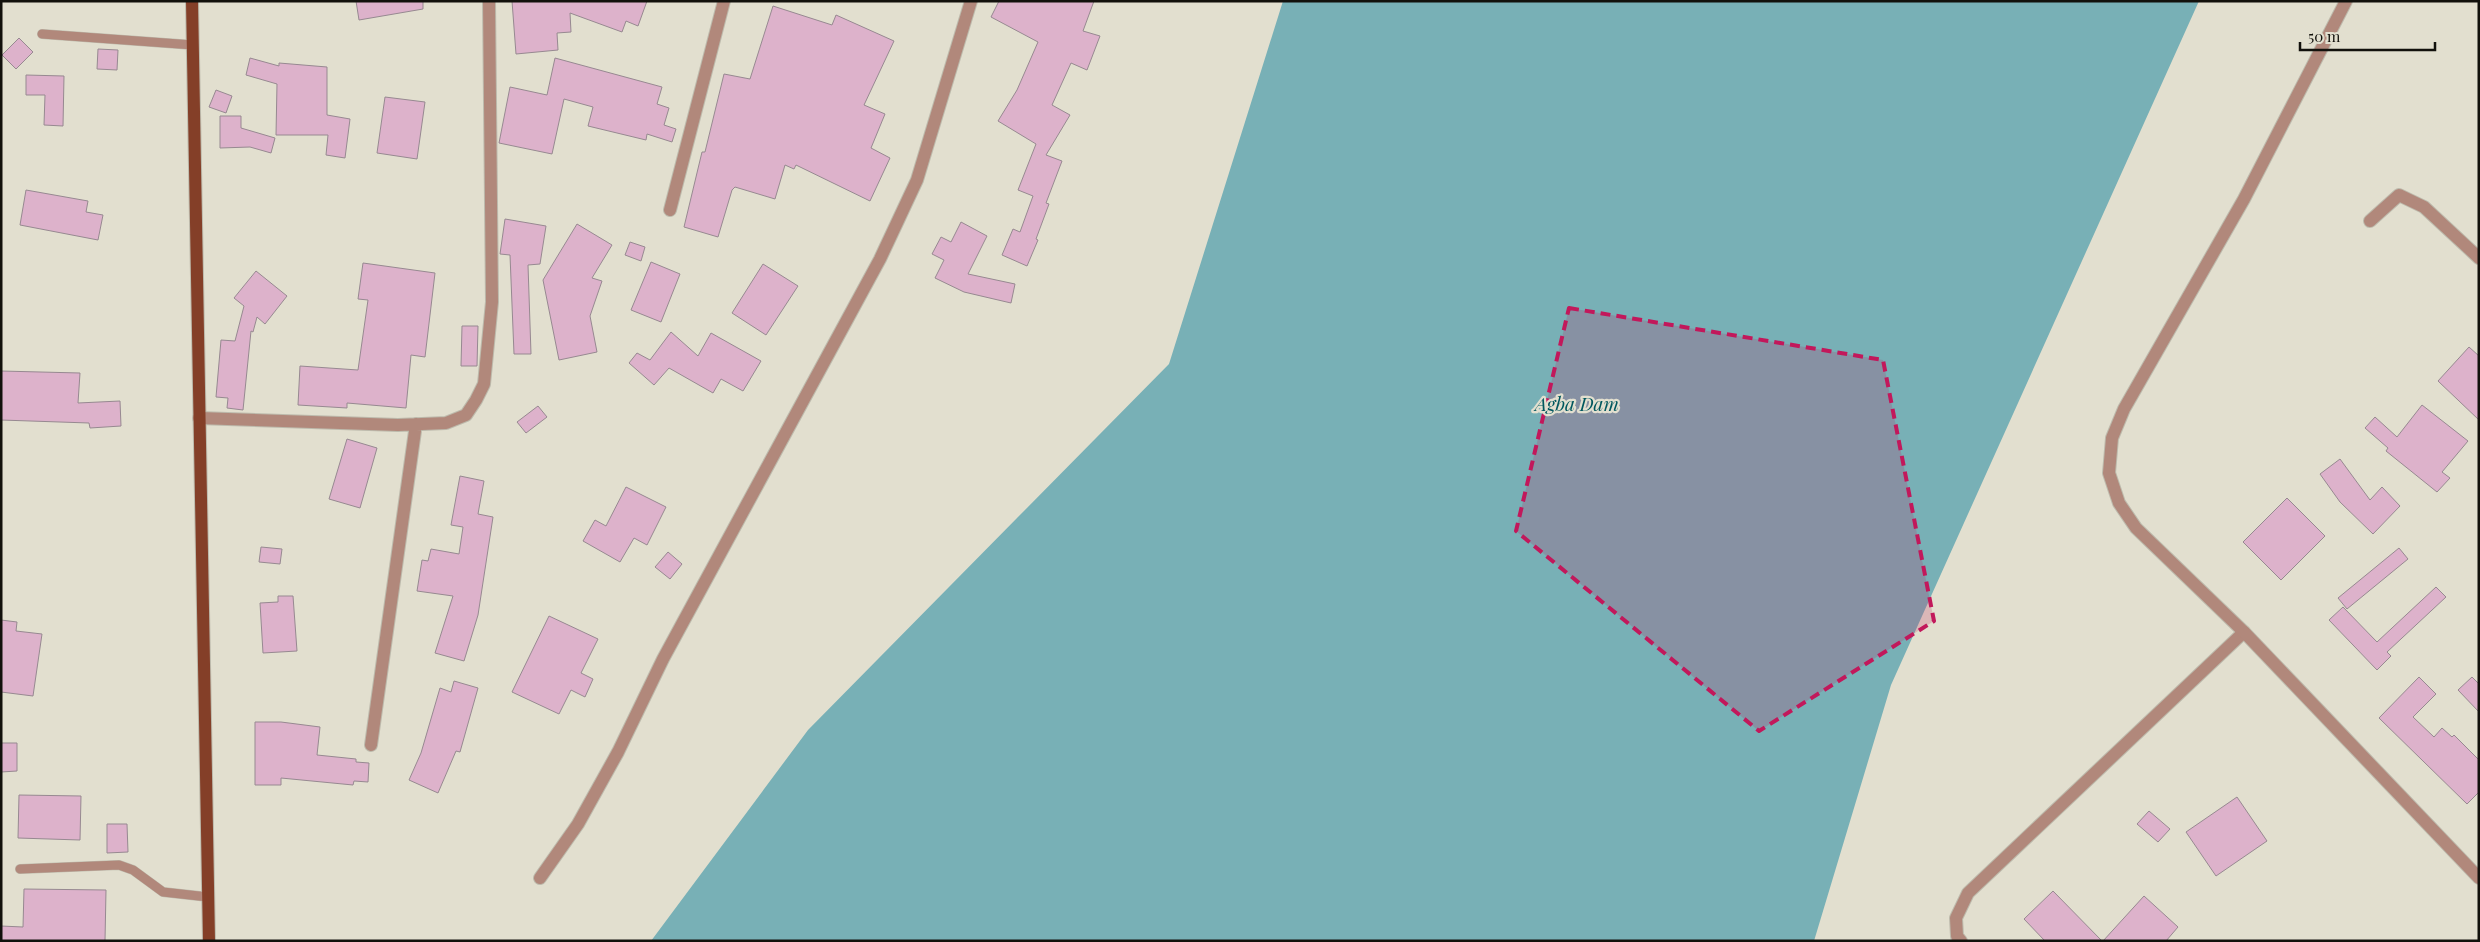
<svg xmlns="http://www.w3.org/2000/svg" width="2480" height="942" viewBox="0 0 2480 942" font-family="'Playfair Display',serif">
	<rect width="100%" height="100%" fill="#e2dfcf"/>
	<path fill="#78b0b6" d="M1283,1H2199L1891,685L1814,941H651L808,730L1169,364Z"/>
	<path fill="#ddb2cb" stroke="#978991" d="M356,1H423V9L359,20Z
		M512,1H647L638,26L626,21L622,32L570,13L571,32L557,33L558,50L516,54Z
		M999,1H1094L1083,31L1100,36L1087,70L1071,63L1052,105L1070,115L1046,155L1062,161L1046,203L1049,204L1036,239L1038,240L1027,266L1002,255L1013,229L1020,232L1033,196L1018,190L1036,144L998,121L1017,90L1038,42L991,17Z
		M773,6L832,25L836,15L894,41L864,105L885,114L871,148L890,158L870,201L796,165L794,169L785,165L775,199L735,187L732,190L718,237L684,227L702,152H705L724,74L750,79Z
		M19,38L33,52L16,69L2,55Z
		M98,49L118,50L117,70L97,69Z
		M250,58L279,66V63L327,67V115L350,119L345,158L326,155L328,135H276L277,84L246,75Z
		M555,58L662,87L657,104L669,108L664,125L676,129L672,142L647,134L646,140L588,126L593,107L564,99L552,154L499,143L510,87L547,95Z
		M26,75L64,76L63,126L44,125L45,95H26Z
		M216,90L232,96L226,113L209,107Z
		M385,97L425,102L417,159L377,153Z
		M220,116H241V128L275,138L271,153L250,147L220,148Z
		M26,190L88,201L86,212L103,215L98,240L20,225Z
		M505,219L546,226L540,264L528,265L531,354H514L510,255L500,254Z
		M961,222L987,236L968,274L1015,284L1011,303L964,292L935,278L944,260L932,254L941,237L951,242Z
		M577,224L612,245L592,278L602,281L590,316L597,352L559,360L543,280Z
		M630,242L645,247L641,261L625,255Z
		M651,262L680,274L661,322L631,310Z
		M363,263L435,273L425,357L411,355L406,408L347,403V408L298,405L300,366L358,370L368,300L358,299Z
		M763,264L798,286L766,335L732,313Z
		M256,271L287,296L265,324L257,317L253,332L251,331L243,410L227,408L228,398L216,397L221,340L235,341L244,306L234,298Z
		M462,326H478L477,366H461Z
		M671,332L698,356L711,333L761,361L743,391L721,379L713,393L669,368L654,385L629,363L637,353L650,360Z
		M2469,347L2479,356V420L2438,381Z
		M1,371L80,373L78,403L120,401L121,426L90,428L89,423L1,420Z
		M2422,405L2468,441L2442,472L2450,478L2437,492L2386,451L2388,448L2365,428L2375,417L2397,437Z
		M538,406L547,417L526,433L517,422Z
		M347,439L377,448L360,508L329,499Z
		M2340,459L2370,500L2382,487L2400,506L2373,534L2340,502L2320,474Z
		M460,476L484,481L478,514L493,517L478,615L464,661L435,653L453,596L417,591L422,560L428,561L431,549L459,554L463,527L451,525Z
		M626,487L666,507L647,545L634,538L620,562L583,541L595,520L606,526Z
		M2287,498L2325,536L2281,580L2243,542Z
		M261,547L282,549L280,564L259,562Z
		M2399,548L2408,559L2347,609L2338,598Z
		M668,552L682,564L670,579L655,567Z
		M2436,587L2446,597L2387,652L2391,656L2377,670L2329,620L2343,607L2377,642Z
		M278,596H293L297,651L263,653L260,603L278,602Z
		M549,616L598,639L581,673L593,679L585,697L571,690L559,714L512,692Z
		M1,620L17,622L16,631L42,634L33,696L1,692Z
		M2419,677L2436,694L2413,717L2434,737L2442,728L2452,737L2454,735L2479,760V792L2467,804L2379,718Z
		M2472,677L2479,684V712L2458,690Z
		M454,681L478,688L460,752L456,751L438,793L409,780L421,753L440,688L451,692Z
		M255,722H281L320,727L317,755L356,759V762L369,763L368,782L354,781L353,785L281,778V785H255Z
		M1,743H17V771L1,772Z
		M19,795L81,796L80,840L18,838Z
		M2237,797L2267,841L2216,876L2186,832Z
		M2149,811L2170,829L2158,842L2137,824Z
		M107,824H127L128,852L107,853Z
		M24,889L106,890L105,941H1V926L23,927Z
		M2053,891L2102,941H2045L2024,919Z
		M2144,896L2178,927L2166,941H2103Z"/>
	<g fill="none" stroke-linecap="round" stroke-linejoin="round">
		<g stroke="#bdbaac" stroke-width="10">
			<path id="service" d="M42,34L193,45
				M20,869L119,865L133,870L163,892L208,897"/>
		</g>
		<g stroke="#bdbaac" stroke-width="14">
			<path id="minor" d="M670,210L724,1
				M2370,221L2399,195L2424,207L2479,258
				M199,418L398,425L446,423L466,415L476,400L484,384L492,302L489,1
				M371,745L416,424
				M540,878L578,824L618,752L663,659L880,259L917,180L971,1
				M1961,941L1957,936L1956,918L1968,893L2244,632"/>
		</g>
		<g stroke="#bdbaac" stroke-width="14">
			<path id="tertiary" d="M2346,1L2244,199L2124,409L2112,438L2109,473L2119,503L2136,528L2244,632L2479,878"/>
		</g>
		<g stroke="#bdbaac" stroke-width="14">
			<path id="primary" d="M192,1L209,941"/>
		</g>
		<use href="#service" stroke="#b1887b" stroke-width="9"/>
		<use href="#minor" stroke="#b1887b" stroke-width="12"/>
		<use href="#tertiary" stroke="#b1887b" stroke-width="12"/>
		<use href="#primary" stroke="#843f28" stroke-width="12"/>
	</g>
	<path fill="#c2185b" fill-opacity="0.2" stroke="#c2185b" stroke-width="4" stroke-dasharray="10 6" stroke-linejoin="round" d="M1569,308L1883,360L1934,621L1759,731L1516,531Z"/>
	<g text-anchor="middle" stroke-width="4.5" stroke-linejoin="round" paint-order="stroke">
		<g font-size="19" font-style="italic" fill="#00575e" stroke="#e2dfcf">
			<text x="1577" y="411">Agba Dam</text>
		</g>
	</g>
	<rect width="2480" height="942" fill="none" stroke="#12110c" stroke-width="5"/>
	<path d="M2300 42v8h135v-8" fill="none" stroke="#12110c" stroke-width="2.5"/>
	<text x="2308" y="42" font-size="15" fill="#12110c" stroke="#e2dfcf" stroke-width="4" paint-order="stroke">50 m</text>
</svg>
